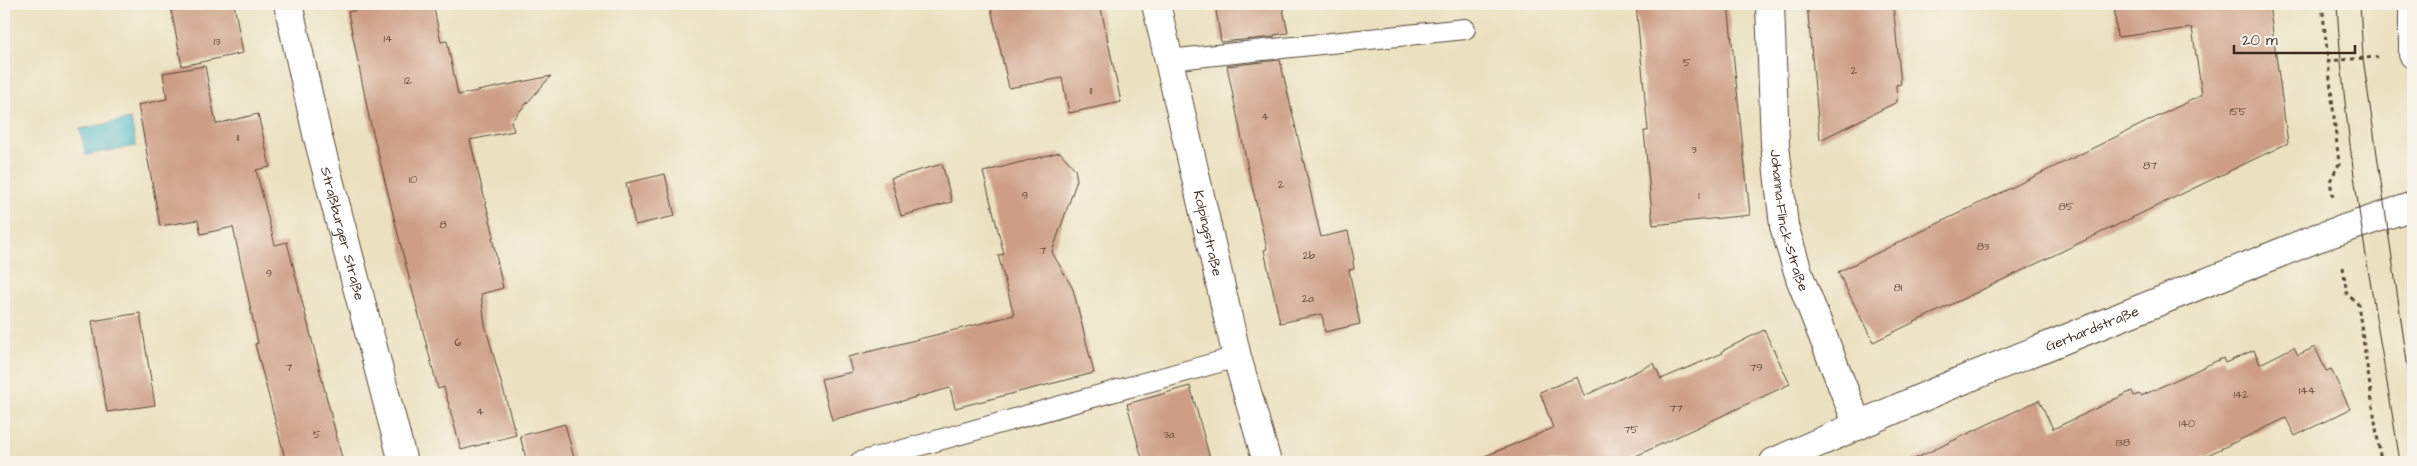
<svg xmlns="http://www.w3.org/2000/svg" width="2417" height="466" viewBox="0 0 2417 466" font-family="'Architects Daughter',sans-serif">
	<rect width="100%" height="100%" fill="#f7f3e8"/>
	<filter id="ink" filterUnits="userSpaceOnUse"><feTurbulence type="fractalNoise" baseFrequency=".02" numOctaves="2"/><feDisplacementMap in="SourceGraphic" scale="10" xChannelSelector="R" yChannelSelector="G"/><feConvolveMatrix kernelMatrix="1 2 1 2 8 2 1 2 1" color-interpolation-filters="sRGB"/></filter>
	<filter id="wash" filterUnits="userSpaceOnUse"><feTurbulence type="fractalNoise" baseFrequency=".0096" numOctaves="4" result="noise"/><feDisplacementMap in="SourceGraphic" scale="20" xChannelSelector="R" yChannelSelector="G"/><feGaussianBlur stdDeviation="1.12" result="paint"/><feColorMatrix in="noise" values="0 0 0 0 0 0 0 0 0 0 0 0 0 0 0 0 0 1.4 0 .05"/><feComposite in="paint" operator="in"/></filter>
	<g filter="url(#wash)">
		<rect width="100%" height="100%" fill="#ebe1c0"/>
		<path fill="#4dbac8" stroke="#447273" d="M131,119L136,146L86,155L80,129Z"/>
		<g id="blocks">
			<path fill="#cd9e85" d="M170,4H234L243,53L182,66Z
				M390,4H433L441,42L447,41L458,95L551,76L511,121L514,131L470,140L494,236L492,237L503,288L481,294L485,325L516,435L461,450L444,387L438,389L404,258L369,117L348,12Z
				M990,4H1100L1121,102L1069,113L1062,78L1009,88Z
				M1215,4H1282L1288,33L1274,35V37L1221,42Z
				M1636,4H1728L1750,215L1653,225L1644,131H1648Z
				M1807,4H1893L1901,84L1896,85L1897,102L1820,140Z
				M2114,4H2269L2288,143L1873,342L1838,272L2202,95L2192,28L2117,37Z
				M1280,60L1321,237L1348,231L1354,260L1353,261L1354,269L1349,270L1360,324L1325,332L1322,314L1280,323L1264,250L1267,249L1248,169L1227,66Z
				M205,66L216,124L258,114L270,167L256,170L275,245L287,242L343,462H286L255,344L258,343L233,227L201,234L198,220L160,226L138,105L167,99L163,73Z
				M1060,152L1075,169L1077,180L1052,252L1073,289L1094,373L955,408L950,388L832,420L821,379L852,372L848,357L1014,315L998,255L1004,254L983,172Z
				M942,164L952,202L901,216L891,178Z
				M665,174L675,216L635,225L626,183Z
				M140,313L155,405L107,412L92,321Z
				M1764,330L1790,384L1623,462H1471L1553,428L1540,392L1577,377L1584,396L1654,363L1661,379L1723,353L1722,351Z
				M2294,347L2298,355L2315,347L2326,371L2331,369L2350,409L2295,436L2286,418L2193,462H1908L2039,400L2053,429L2132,391L2134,396L2139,394L2141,396L2223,358L2225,363L2254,350L2260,364Z
				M1190,386L1211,462H1143L1127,404Z
				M565,424L575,462H527L520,436Z"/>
		</g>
	</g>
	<g filter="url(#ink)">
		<use href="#blocks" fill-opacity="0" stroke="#554536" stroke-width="1"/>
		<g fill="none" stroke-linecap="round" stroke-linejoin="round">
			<g stroke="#554536" stroke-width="22">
				<path id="service" d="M1168,60L1465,29
					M860,462L1237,357"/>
			</g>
			<g stroke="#554536" stroke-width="30">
				<g id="minor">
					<path id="s1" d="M288,4L317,134L403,462"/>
					<path id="s2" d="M1156,4L1237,357L1267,462"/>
					<path id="s3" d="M1770,4L1775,145L1784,226L1800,278L1858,426"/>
					<path id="s4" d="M1774,462L1958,382L2317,238L2413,206"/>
				</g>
			</g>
			<g stroke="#554536" stroke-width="30">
				<path id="secondary" d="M2413,4V54"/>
			</g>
			<path stroke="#554536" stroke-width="3" stroke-dasharray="4 4" stroke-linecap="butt" d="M2322,4L2339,164L2330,181L2333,197
				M2327,61L2378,57
				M2343,267L2347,294L2358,304L2381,462"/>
			<use href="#service" stroke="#fff" stroke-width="20"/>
			<use href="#minor" stroke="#fff" stroke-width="28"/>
			<use href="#secondary" stroke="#fff" stroke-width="28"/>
			<path stroke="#3b2a1e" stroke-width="1" d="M2337,4C2345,157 2376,311 2400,462
				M2360,4L2363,58L2413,403"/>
		</g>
	</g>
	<g text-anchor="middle" stroke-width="5" stroke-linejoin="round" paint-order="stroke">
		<g font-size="11" fill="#604738">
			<text x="388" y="42">14</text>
			<text x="217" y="45">13</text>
			<text x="1687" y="66">5</text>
			<text x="1854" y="74">2</text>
			<text x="408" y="84">12</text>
			<text x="1091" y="94">11</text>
			<text x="2238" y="115">155</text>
			<text x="1265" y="120">4</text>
			<text x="238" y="141">11</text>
			<text x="1694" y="153">3</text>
			<text x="2150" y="169">87</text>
			<text x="413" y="183">10</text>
			<text x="1281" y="188">2</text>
			<text x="1025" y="199">9</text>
			<text x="1699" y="199">1</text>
			<text x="2066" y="210">85</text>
			<text x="443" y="228">8</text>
			<text x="1983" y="250">83</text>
			<text x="1043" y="254">7</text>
			<text x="1309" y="259">2b</text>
			<text x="269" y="277">9</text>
			<text x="1898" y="291">81</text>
			<text x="1308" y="302">2a</text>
			<text x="458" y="346">6</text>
			<text x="289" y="371">7</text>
			<text x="1756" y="371">79</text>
			<text x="2307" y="394">144</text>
			<text x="2241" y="398">142</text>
			<text x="1676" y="412">77</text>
			<text x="480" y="415">4</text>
			<text x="2187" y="427">140</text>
			<text x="1631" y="433">75</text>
			<text x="317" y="438">5</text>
			<text x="1169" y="438">3a</text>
			<text x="2123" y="446">138</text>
		</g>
		<g font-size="14" fill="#3b2a1e" stroke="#f7f3e8">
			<text dy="5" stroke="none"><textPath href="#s3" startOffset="218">Johanna-Flinck-Straße</textPath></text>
			<text dy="5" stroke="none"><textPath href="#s1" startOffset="236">Straßburger Straße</textPath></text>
			<text dy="5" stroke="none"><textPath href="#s2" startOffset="235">Kolpingstraße</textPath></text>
			<text dy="5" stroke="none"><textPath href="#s4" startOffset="345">Gerhardstraße</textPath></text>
		</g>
	</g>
	<rect width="2417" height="466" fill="none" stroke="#f7f3e8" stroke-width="20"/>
	<path d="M2234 45v8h121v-8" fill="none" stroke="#3b2a1e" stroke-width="2.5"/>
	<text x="2242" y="45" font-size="15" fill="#3b2a1e" stroke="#f7f3e8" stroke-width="4" paint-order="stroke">20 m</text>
</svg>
